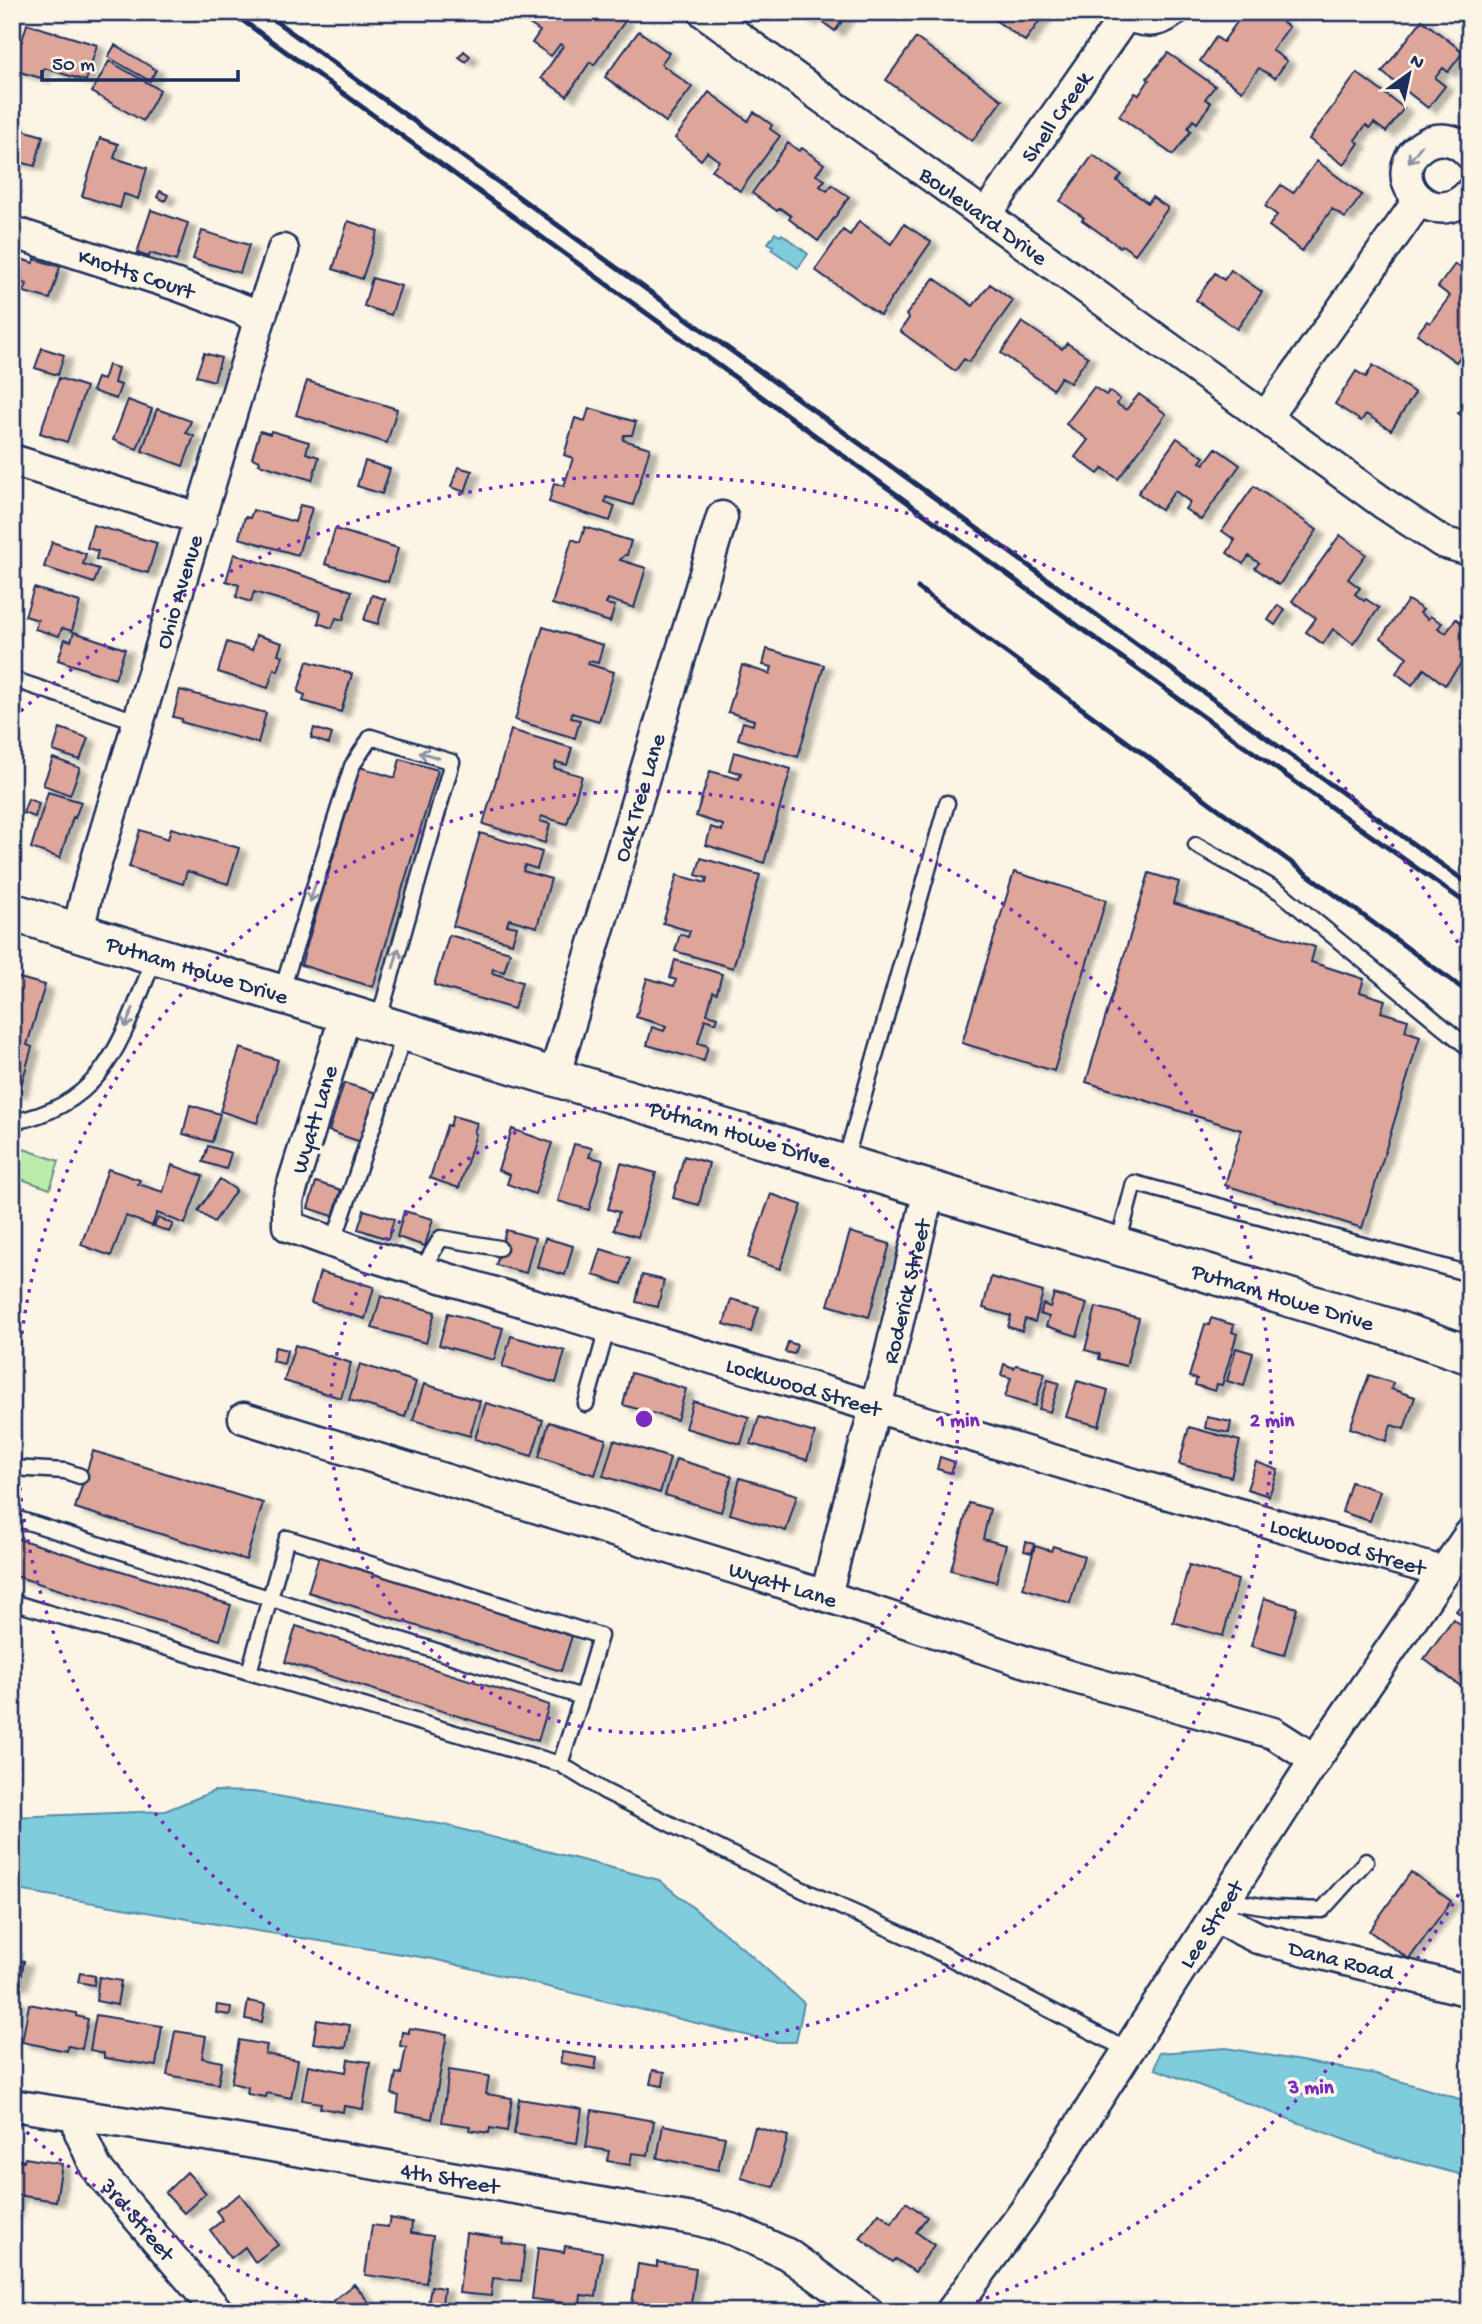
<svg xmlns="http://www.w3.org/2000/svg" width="1482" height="2324" viewBox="0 0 1482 2324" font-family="'Gochi Hand',sans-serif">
	<defs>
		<filter id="shadow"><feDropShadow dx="8" dy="4.5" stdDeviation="2" flood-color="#0004"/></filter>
	</defs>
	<rect width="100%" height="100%" fill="#fcf5e5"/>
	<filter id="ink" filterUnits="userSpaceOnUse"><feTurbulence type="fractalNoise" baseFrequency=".0143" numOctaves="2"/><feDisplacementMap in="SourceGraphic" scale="14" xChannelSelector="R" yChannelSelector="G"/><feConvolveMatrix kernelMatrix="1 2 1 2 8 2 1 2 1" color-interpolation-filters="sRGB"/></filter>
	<g filter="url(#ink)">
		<path fill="#bbecab" stroke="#6b8e84" stroke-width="2" d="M12,1145L59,1161L50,1189L12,1176Z"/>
		<path fill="#7fccdd" stroke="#578daa" stroke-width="2" d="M775,233L780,236L782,234L808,254L798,268L771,249L773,246L768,243Z
			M214,1791L254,1792L445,1825L659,1880L745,1950L804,2003L796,2042H774L433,1959L251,1930L12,1889V1817L165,1811Z
			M1226,2048L1376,2074L1470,2102V2177L1380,2153L1155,2069L1159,2053Z"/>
		<path fill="#dea59a" stroke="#1b2f5e" stroke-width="2" filter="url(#shadow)" d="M533,12H593L597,14L598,12H613L625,21L594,65L590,62L567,96L541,78L563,46L560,44L551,56L532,43L540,31L526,22Z
			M797,12H849L835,31L813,15L809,21Z
			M1001,12H1046L1025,41L995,20Z
			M1244,12H1268L1289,27L1272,50L1287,61L1275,78L1259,68L1242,91L1200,61L1216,37L1223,42Z
			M1422,20L1463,52L1448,72L1443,68L1435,78L1445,86L1428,108L1382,72Z
			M27,24L97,45L86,81L44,68L41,78L13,70Z
			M639,31L669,53L661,64L692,87L666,122L605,77Z
			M916,38L1002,100L972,141L886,80Z
			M115,45L156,70L150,81L108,57Z
			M464,51L470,56L466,62L459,57Z
			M1168,53L1215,86L1205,99L1211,103L1197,123L1193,120L1188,128L1191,131L1173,155L1119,116L1135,93L1139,95L1149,80L1147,78Z
			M109,61L160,90L143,121L92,92Z
			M1357,73L1404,108L1386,132L1374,123L1370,128L1366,125L1355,140L1359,143L1344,165L1309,139Z
			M709,92L748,121L754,112L772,125L770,129L780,136L740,191L712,170L719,161L707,152L701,160L675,138Z
			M12,122L17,123L16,128L43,136L35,166L12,160Z
			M100,138L118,144L114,158L147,168L138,199L124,194L120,208L82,196Z
			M788,143L799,151L802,148L824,164L816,175L825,180L820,186L827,191L832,185L849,197L818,241L789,219L791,216L780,208L777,211L752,193Z
			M1093,155L1122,175L1117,181L1148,203L1152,197L1168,208L1135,254L1122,245L1120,247L1082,220L1084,218L1060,201Z
			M1317,161L1362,195L1345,218L1332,209L1302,251L1269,226L1277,215L1265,206L1281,185L1293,193Z
			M160,191L168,195L165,201L157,197Z
			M151,210L188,223L176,261L150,253L149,257L137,253Z
			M348,221L378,231L362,279L333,269Z
			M859,221L891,244L904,224L931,242L880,315L815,270L843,230L850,235Z
			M202,231L249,245L240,273L193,259Z
			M12,256L33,263L35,259L60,267L50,299L24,292L27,284L12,279Z
			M1455,264L1470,274V343L1456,362L1417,334L1427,321L1430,323L1450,296L1438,287Z
			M1231,270L1262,292L1237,329L1196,300L1215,273L1224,280Z
			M372,278L401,286L391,315L364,306Z
			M934,278L973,306L990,284L1013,301L969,362L964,359L955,371L900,331L909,318L906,315Z
			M1022,322L1062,349L1067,343L1088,357L1070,383L1061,377L1053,389L1001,353Z
			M42,348L64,355L58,375L35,368Z
			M204,353L221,358L214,381L196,376Z
			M108,365L118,368L114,383L121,385L116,399L92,391L97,378L103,380Z
			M1373,365L1415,393L1391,430L1366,414L1361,421L1335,404L1356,371L1366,377Z
			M59,378L86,387L67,442L40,433Z
			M307,381L397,409L387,443L296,415Z
			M1094,387L1106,395L1109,391L1120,399L1117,404L1126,410L1139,394L1166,414L1118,479L1103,468L1098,474L1075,457L1088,440L1066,424Z
			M1470,396V414L1466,419L1458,413Z
			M128,400L152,409L137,449L113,440Z
			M589,408L636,422L632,435H624L623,440L650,448L633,505L606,497L605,502L615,506L610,521L549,502L554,483L564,486L573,458L564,455L575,418L585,421Z
			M157,409L191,421L186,433L194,436L183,466L142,451Z
			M260,431L270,434L271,431L309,442L306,453L319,457L312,480L259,464L260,461L252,458Z
			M1177,438L1204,457L1200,462L1204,464L1216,448L1240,465L1201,520L1185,509L1190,502L1175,491L1161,510L1138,493Z
			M1470,453V471L1461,465Z
			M365,461L390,469L382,494L357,486Z
			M458,467L472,471L465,492L451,487Z
			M1254,486L1317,530L1279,585L1255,568L1259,563L1249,556L1243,564L1227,553L1235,540L1222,531Z
			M300,505L312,508L298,555L239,538L245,517L250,518L253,510L295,522Z
			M93,525L157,543L148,573L96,559L98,551L87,548Z
			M585,527L631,541L627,555H625L620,560L646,568L634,608L608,599L606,604L615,606L610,622L552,604L572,539L580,542Z
			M335,529L398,548L388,582L325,564Z
			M1340,535L1366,554L1348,579L1360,588L1355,594L1364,601L1366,599L1379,608L1353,644L1333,629L1323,644L1306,632L1316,618L1292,601Z
			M52,542L86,554L83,564L99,569L94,583L44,567Z
			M234,554L352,591L343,620L336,618L332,628L318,623L321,612L254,592L251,602L236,597L239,585L226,581Z
			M34,588L80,602L72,631L62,628L59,636L35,629L38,620L25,616Z
			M372,595L385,599L378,624L364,620Z
			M1408,600L1423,610L1420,613L1428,619L1430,616L1442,623L1438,628L1446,633L1456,619L1470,629V651L1445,685L1424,669L1412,685L1396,673L1407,657L1381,638Z
			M1278,605L1285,610L1275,625L1268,620Z
			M543,627L603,645L598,663L589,661L588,664L614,672L599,721L572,713L571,718L580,720L575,738L515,720Z
			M74,632L125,649L115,679L58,660L65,639L71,641Z
			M256,635L282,643L278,654L283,656L278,671L274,669L268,688L218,672L227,642L252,650Z
			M767,649L824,665L798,757L738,739L743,722L753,725L754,720L728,712L742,665L770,674L772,667L763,665Z
			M307,661L352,674L341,712L303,701L305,695L298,692Z
			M180,690L266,713L258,743L181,722L182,719L173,717Z
			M1470,706V725L1461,719Z
			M60,728L88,738L80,760L53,751Z
			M314,728L332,734L329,744L311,738Z
			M511,730L572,748L567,765L556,762L554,768L582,776L567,824L541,816L540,821L550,824L545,843L483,824Z
			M734,752L791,769L764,863L706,845L711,827L722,831L723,825L696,816L710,771L739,779L741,773L729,770Z
			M53,758L80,768L70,795L43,785Z
			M400,759L438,770L373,987L301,965L360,767L395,778Z
			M48,792L81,802L75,818L73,817L60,858L31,848Z
			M28,799L39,803L35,817L23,813Z
			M171,828L239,848L228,884L187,871L183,884L129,867L140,830L168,839Z
			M480,833L542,852L537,869L525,865L523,871L551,879L537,927L509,919L507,925L517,927L512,943L453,926Z
			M701,858L760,875L733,968L675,951L680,934L688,937L690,931L663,923L677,875L706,883L707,878L696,875Z
			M1014,872L1106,900L1054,1071L962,1043Z
			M1149,873L1179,882L1173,903L1315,947L1311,962L1364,979L1360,992L1385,1000L1381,1012L1408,1020L1405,1031L1420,1036L1362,1228L1225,1185L1241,1130L1086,1082Z
			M449,935L510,952L504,972L493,969L492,973L522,982L514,1009L434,985Z
			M675,960L722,974L717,993L713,992L707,1014L718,1017L716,1023L705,1019L698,1043L708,1046L704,1061L647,1045L652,1027L664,1031L666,1026L636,1017L647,978L674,986L676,980L670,978Z
			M12,976L45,985L27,1045L32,1047L19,1093L12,1091Z
			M240,1048L278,1060L257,1123L220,1111Z
			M344,1083L380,1094L364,1143L329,1131Z
			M190,1105L220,1114L212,1142L183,1134Z
			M453,1116L477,1123L474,1133L476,1134L459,1188L430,1178L447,1125L450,1126Z
			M512,1129L552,1143L535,1194L507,1184L510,1175L498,1170Z
			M574,1144L592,1148L589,1157L603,1160L589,1210L558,1201Z
			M208,1146L231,1153L226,1169L203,1162Z
			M684,1156L709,1163L699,1205L673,1198Z
			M621,1163L656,1173L638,1237L614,1230L619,1212L608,1209Z
			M172,1165L203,1176L185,1224L157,1213L152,1226L126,1216L111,1256L81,1245L108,1169L140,1180L138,1184L163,1192Z
			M220,1179L236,1190L214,1222L198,1211Z
			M316,1182L341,1190L333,1216L308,1208Z
			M771,1194L802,1205L780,1269L748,1258Z
			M364,1210L394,1219L388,1239L358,1229Z
			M404,1211L433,1219L425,1246L397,1237Z
			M158,1218L173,1224L169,1232L154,1226Z
			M506,1230L535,1238L526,1273L496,1265Z
			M850,1232L890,1244L869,1317L828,1305Z
			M545,1238L573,1246L565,1275L537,1267Z
			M601,1249L630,1258L622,1284L593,1275Z
			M320,1272L374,1287L365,1319L311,1303Z
			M642,1275L664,1280L658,1307L636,1302Z
			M991,1277L1043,1292L1035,1322L1025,1319L1022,1331L1008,1327L1011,1316L983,1308Z
			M1054,1294L1087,1304L1077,1336L1046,1326L1049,1317L1040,1314L1043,1304L1050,1307Z
			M381,1296L435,1312L426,1343L372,1328Z
			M731,1299L759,1307L751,1332L724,1324Z
			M1096,1307L1139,1318L1126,1366L1099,1359L1100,1354L1085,1350Z
			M448,1313L503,1328L494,1360L439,1345Z
			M1211,1318L1234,1325L1232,1332L1237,1334L1222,1385L1217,1384L1215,1391L1195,1385L1197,1379L1189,1377L1205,1324L1209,1325Z
			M511,1336L565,1351L556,1383L502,1367Z
			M788,1342L797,1345L794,1354L785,1352Z
			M295,1345L351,1363L341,1398L284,1381Z
			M275,1347L287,1350L284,1364L272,1361Z
			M1236,1348L1253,1353L1244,1386L1227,1381Z
			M360,1364L416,1382L405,1417L349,1400Z
			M1004,1364L1014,1368L1016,1365L1045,1373L1035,1406L1005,1397L1011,1378L1001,1375Z
			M631,1373L686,1389L677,1420L623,1405Z
			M1369,1375L1393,1383L1391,1389L1415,1397L1404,1429L1391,1425L1386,1441L1350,1428Z
			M1048,1380L1059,1383L1050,1412L1039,1409Z
			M1077,1381L1108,1390L1099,1426L1066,1417Z
			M424,1384L480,1401L470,1436L413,1420Z
			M693,1401L749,1417L741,1444L685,1428Z
			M486,1403L543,1420L532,1456L475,1439Z
			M759,1417L815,1433L807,1460L751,1444Z
			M1207,1417L1231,1422L1229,1433L1205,1428Z
			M549,1422L606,1439L595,1475L539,1457Z
			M1189,1427L1240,1441L1231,1477L1179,1464Z
			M614,1440L670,1458L660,1493L603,1476Z
			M93,1451L263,1503L246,1560L75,1508Z
			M940,1457L955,1462L951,1473L937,1469Z
			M676,1459L732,1476L721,1512L665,1495Z
			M1256,1462L1278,1470L1269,1496L1247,1489Z
			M740,1478L797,1495L786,1531L730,1514Z
			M1351,1482L1380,1491L1370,1521L1342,1512Z
			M969,1503L990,1509L983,1539L1006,1545L996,1582L951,1570Z
			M12,1537L231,1605L220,1640L12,1575Z
			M1026,1542L1034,1544L1032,1553L1024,1551Z
			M1035,1546L1051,1551L1053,1546L1084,1556L1070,1603L1023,1588Z
			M319,1556L572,1636L561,1671L308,1592Z
			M1189,1565L1238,1580L1223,1636L1173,1622Z
			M1470,1593V1621L1456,1611Z
			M1264,1598L1297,1608L1284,1655L1251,1646Z
			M1453,1619L1470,1631V1677L1462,1687L1424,1659Z
			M296,1626L549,1705L538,1741L285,1662Z
			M1411,1872L1451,1901L1409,1959L1369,1931Z
			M12,1960L24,1961L20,1985L12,1984Z
			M80,1973L95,1976L94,1985L78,1982Z
			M99,1977L121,1981L117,2005L96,2001Z
			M12,2000H17L12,2031Z
			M248,2001L265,2004L262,2022L245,2019Z
			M29,2004L76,2013V2016L88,2019L82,2049L68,2046L67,2051L22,2042Z
			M217,2005L231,2007L230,2015L216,2013Z
			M96,2015L162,2026L156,2066L104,2058V2053L90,2050Z
			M317,2020L350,2025L346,2048L313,2043Z
			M409,2028L447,2034L432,2119L397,2112L399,2096L392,2094L396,2073L401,2074L406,2047L400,2046L402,2032L409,2033Z
			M175,2031L206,2036L202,2058L222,2062L218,2084L167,2075Z
			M239,2040L267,2045L265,2054L298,2060L291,2098L267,2093L266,2097L247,2094L248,2087L231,2083Z
			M562,2052L597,2058L595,2069L560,2063Z
			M348,2059L370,2062L363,2109L344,2106L343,2112L320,2108L321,2103L302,2100L308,2065L346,2072Z
			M449,2070L489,2076L486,2094L512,2098L507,2131L490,2128L489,2133L469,2130L470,2126L442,2122Z
			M653,2070L665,2072L663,2086L650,2084Z
			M519,2099L582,2109L577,2143L514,2134Z
			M592,2110L654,2121L648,2155L632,2153L630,2165L607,2161L609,2151L586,2147Z
			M663,2125L725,2137L718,2170L657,2158Z
			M755,2127L788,2136L774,2187L741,2178Z
			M25,2158L62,2164L56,2201L17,2195L14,2214H12V2159L24,2161Z
			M187,2172L206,2193L184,2213L165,2193Z
			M240,2194L278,2245L255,2262L245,2247L231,2258L210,2230L223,2220L216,2211Z
			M906,2202L927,2217L916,2232L934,2245L915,2272L896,2259L893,2262L860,2238L879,2213L892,2223Z
			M390,2218L412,2222L411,2233L433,2236L426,2283L365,2275L372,2225L388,2227Z
			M466,2233L503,2238L502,2243L525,2246L521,2281L493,2278L491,2296L459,2293Z
			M565,2246L602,2252L596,2297L581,2295L580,2305L532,2299L538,2248L564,2252Z
			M657,2262L696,2268L690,2312L631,2311L638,2264L657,2267Z
			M354,2284L372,2306L364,2312H319Z
			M431,2286L444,2288L441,2312L427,2310Z"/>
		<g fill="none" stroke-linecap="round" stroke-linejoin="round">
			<g stroke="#1b2f5e" stroke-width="19">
				<path id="service" d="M12,679L139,722
					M1196,845L1280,892L1470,1049
					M281,993L352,766L371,737L452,762L378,1022
					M12,1122C108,1105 122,1036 155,957
					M844,1165L947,803
					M333,1243L405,1033
					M1118,1244L1134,1183L1470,1274
					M421,1271L441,1238L499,1248
					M586,1404L608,1326
					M12,1468L65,1471L80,1476
					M12,1517L582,1697L560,1764
					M12,1602L560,1764L604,1791L803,1890L915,1940L1129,2051
					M249,1672L287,1538L600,1636L582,1697
					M1226,1900L1274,1908L1322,1910L1366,1861"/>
			</g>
			<g stroke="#1b2f5e" stroke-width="35">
				<g id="minor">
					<path id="s1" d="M704,12L1386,505L1442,542L1470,550"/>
					<path d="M1124,12C1139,23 1157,24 1172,12"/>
					<path d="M1470,154C1439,117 1387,159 1414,194C1420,201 1427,206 1436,207C1450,209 1461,204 1470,193"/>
					<path id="s2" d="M985,216L1126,15"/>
					<path id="s3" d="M12,232L177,285L244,310L259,321"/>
					<path d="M1266,417L1419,200"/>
					<path d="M12,460L201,519"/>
					<path id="s4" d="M78,932L86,896L259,321L283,250"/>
					<path id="s5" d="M346,1014L288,1200V1226L368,1255L1109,1477L1432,1569L1441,1576"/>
					<path id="s6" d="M554,1077L722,517"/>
					<path id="s7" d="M244,1418L826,1596L1072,1677L1273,1733L1315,1760"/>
					<path id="s8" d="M826,1596L849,1502L890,1355L929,1190"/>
					<path id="s9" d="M1216,1917L1258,1938L1470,1991"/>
					<path id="s10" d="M12,2105L231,2139L699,2220L734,2230L787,2254L868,2312"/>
					<path id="s11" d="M78,2116L80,2132L96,2168L218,2312"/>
					<path id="s12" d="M951,2312L1025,2211L1315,1760L1470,1534"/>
				</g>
			</g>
			<g stroke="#1b2f5e" stroke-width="42">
				<g id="tertiary">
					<path id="s13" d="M12,912L554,1077L1391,1328L1470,1355"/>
				</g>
			</g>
			<use href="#service" stroke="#fcf5e5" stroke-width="14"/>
			<use href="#minor" stroke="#fcf5e5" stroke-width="30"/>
			<use href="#tertiary" stroke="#fcf5e5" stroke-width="37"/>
			<path stroke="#1b2f5e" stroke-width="5" d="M231,12L1201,715L1470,906
				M263,12L1470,885
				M918,588L1470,994"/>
		</g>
		<defs><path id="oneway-shaft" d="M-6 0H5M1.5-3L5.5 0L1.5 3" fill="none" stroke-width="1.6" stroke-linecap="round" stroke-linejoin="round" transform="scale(1.75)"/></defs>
		<g stroke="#8c92a2">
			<use href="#oneway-shaft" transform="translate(1415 154) rotate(127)"/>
			<use href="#oneway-shaft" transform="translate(429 755) rotate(-163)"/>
			<use href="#oneway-shaft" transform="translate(313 892) rotate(107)"/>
			<use href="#oneway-shaft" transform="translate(396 958) rotate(-74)"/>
			<use href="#oneway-shaft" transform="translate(129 1018) rotate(113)"/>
		</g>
	</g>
	<g fill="none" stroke="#7b2cbf" stroke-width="3.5" stroke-dasharray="3.5 7">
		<circle cx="644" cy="1419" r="314"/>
		<circle cx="644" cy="1419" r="628"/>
		<path d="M1469 1876A943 943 0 0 1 951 2311M337 2311A943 943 0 0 1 13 2120M13 718A943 943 0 0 1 1469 962"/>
	</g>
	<g text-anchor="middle" stroke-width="7" stroke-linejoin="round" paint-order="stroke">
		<g font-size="23" fill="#1b2f5e" stroke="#fcf5e5">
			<text dy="8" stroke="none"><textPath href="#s2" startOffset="122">Shell Creek</textPath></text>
			<text dy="8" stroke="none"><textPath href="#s1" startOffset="346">Boulevard Drive</textPath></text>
			<text dy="8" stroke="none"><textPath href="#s3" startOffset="131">Knotts Court</textPath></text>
			<text dy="8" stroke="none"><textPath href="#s4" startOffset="355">Ohio Avenue</textPath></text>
			<text dy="8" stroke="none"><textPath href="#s6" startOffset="292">Oak Tree Lane</textPath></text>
			<text dy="8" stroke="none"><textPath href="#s13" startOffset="194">Putnam Howe Drive</textPath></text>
			<text transform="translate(313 1119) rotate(-73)" y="8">Wyatt Lane</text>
			<text dy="8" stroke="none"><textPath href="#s13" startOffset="761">Putnam Howe Drive</textPath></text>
			<text dy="8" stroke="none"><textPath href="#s8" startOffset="315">Roderick Street</textPath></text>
			<text dy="8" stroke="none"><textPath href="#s13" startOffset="1328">Putnam Howe Drive</textPath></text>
			<text dy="8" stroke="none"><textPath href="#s5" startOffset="761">Lockwood Street</textPath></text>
			<text dy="8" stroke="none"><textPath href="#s5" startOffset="1328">Lockwood Street</textPath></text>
			<text dy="8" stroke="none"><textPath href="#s7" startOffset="564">Wyatt Lane</textPath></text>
			<text dy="8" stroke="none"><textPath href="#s12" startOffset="467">Lee Street</textPath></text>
			<text dy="8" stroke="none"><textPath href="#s9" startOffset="133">Dana Road</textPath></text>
			<text dy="8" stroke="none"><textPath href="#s10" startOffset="444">4th Street</textPath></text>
			<text dy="8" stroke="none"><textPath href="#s11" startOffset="122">3rd Street</textPath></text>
		</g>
	</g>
	<circle cx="644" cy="1419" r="10" fill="#7b2cbf" stroke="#fcf5e5" stroke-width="3.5"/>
	<g font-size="21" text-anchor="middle" font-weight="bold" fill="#7b2cbf" stroke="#fcf5e5" stroke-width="7" stroke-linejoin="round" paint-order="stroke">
		<text x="958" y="1426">1 min</text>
		<text x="1272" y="1426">2 min</text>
		<text x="1311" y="2093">3 min</text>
	</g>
	<rect width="1482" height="2324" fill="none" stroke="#fcf5e5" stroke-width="42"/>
	<rect x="21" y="21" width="1440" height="2282" fill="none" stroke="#1b2f5e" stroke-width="2.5" filter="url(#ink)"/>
	<g transform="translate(1409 74) rotate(33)" stroke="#fcf5e5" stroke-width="5" paint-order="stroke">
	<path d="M0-5L12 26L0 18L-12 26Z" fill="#1b2f5e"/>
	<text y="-10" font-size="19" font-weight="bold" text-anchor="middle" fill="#1b2f5e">N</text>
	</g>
	<path d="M42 70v10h196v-10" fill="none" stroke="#1b2f5e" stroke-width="3.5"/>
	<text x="52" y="70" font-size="21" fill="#1b2f5e" stroke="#fcf5e5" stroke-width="5" paint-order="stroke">50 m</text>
</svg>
